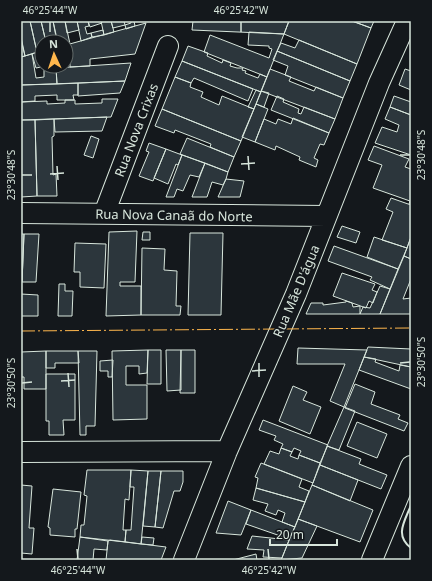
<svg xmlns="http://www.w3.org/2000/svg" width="432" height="581" viewBox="0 0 432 581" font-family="'Noto Sans',sans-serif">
	<rect width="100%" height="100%" fill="#14181c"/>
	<path fill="#2c363c" stroke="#d8e6dc" d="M21,21H30L37,52L25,56L21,37Z
		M30,21H41L46,42H42V47L36,48Z
		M41,21H53L57,42H52L51,37L45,38Z
		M53,21H65L70,44L66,45L62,37L57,39Z
		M65,21H77L79,30L67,33Z
		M77,21H88L89,26L85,27L87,34L91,33L92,37L81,41Z
		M88,21H101L102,23L90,27Z
		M101,21H111L114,32L104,35Z
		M111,21H124L125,25L113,28Z
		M131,21H134L135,26L126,29L125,25L131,23Z
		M193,21H289L284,34L192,30Z
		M289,21H352L371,28L357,64L284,34Z
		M352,21H374L371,28Z
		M146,23L135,54L90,59V66L70,67V63L66,61V45Z
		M103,30L104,35L92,37L91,33Z
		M249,32L284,34L267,77L204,52L210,35L269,58L272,49L269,48V46L248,45Z
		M21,40L25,56L21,57Z
		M299,40L357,64L350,81L277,51L281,43L295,48Z
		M188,46L208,53L207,56L222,63L223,60L231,63L230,66L237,68H243L242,70L246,71L245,73L258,78L260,74L267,77L261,92L182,61Z
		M42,51V66H46L36,68L32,54Z
		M277,51L350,81L343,98L285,75L288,66L273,60Z
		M32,54L36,78L44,77V68H56L57,84L21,85V57Z
		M182,61L253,89L248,101L194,78L191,83L175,77Z
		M131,63L125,81L57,84L56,68Z
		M270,69L291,77L289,81L314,91L316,87L343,98L335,119L261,91Z
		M405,69L411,71V90L399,85Z
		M175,77L191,83L190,87L203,92L201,97L219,105L222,96L254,109L241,141L162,109Z
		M125,81L120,93L78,96V83Z
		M78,83V95H73L74,100H57V95L35,96V101L21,102V85Z
		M256,90L261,92L254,109L248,107Z
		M261,91L269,93L264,107L256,104Z
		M277,96L284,99L283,102L299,109L298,113L301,114L304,107L335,119L329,133L271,110Z
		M394,96L411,102V115L390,107Z
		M102,99H118L111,117L21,120V102L47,101V104L65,103V100H75V104L102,103Z
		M256,104L268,109L255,142L242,137Z
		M390,107L411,115V155L375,143L382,127L397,132L399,125L385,119Z
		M162,109L241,141L234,157L210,147L211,144L175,130L174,133L155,126Z
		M107,117L102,131L55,132L54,119Z
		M293,118L329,133L324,145L320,144L314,158L318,160L316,167L299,160L300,157L276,146L275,150L255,142L264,119L276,124L278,119L291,124Z
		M54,119V136L52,137L53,175L56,174L57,196H37L35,120Z
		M21,120H35L37,196L21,197Z
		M91,136L99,139L93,158L84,155Z
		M187,138L234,157L228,172L180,154Z
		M149,143L166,149L153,181L139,176L149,152L146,151Z
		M374,146L409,159L405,167L411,169V205L409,204L410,201L373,188L382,165L368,160Z
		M166,149L182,155L178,165L176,164L168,184L154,178Z
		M182,155L205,163L199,177L190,175L183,191L177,189L174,197H166Z
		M205,163L228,172L226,179L223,185L212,182L207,197H192Z
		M226,179L244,181L240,197H218Z
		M391,198L411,205V237L407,248L382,240L393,212L386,209Z
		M342,226L360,232L356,243L337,237Z
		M137,231L135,282H120V286H141V315L106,316L109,232Z
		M143,232H150V240H142Z
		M190,233H223L221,315H188Z
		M21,234H24L22,282H21Z
		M24,234H39L36,282H22Z
		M374,237L407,248L398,269L367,257Z
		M411,237V259L404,256Z
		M75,243L106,244L104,288L80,287V272H74Z
		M334,246L398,269L390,289L370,280L372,277L328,261Z
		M142,248L165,249L164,270L177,271L176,306H181L180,315H141Z
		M404,256L411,259V279L403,299L411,298V314H380Z
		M342,273L375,284L372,290L377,292L373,303L369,301L366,308L333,296Z
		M59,284H65V291H73L72,316H58Z
		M380,286L390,289L380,314H360L363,307L370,308Z
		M21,294L38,295V316H21Z
		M346,301L352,303L353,307L360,306V314H306L311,303H323V305L346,302Z
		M368,347L411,349V367L364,357Z
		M298,348L367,350L344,407L330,401L345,364H297Z
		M148,350H161V384H147Z
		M148,350L147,373L139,374V366H126V385H147V419L113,420L112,351Z
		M166,350H181V390L167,391Z
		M181,350H195V393H180Z
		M46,351H78L79,363H55V368H46Z
		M46,351V389H24V377H21V352Z
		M78,351H97L95,426H86V435H80Z
		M364,357L376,359L375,362L399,371L400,365L411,367V389L359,370Z
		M113,360L112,377H108V371H100V361Z
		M46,374H75V420H63L64,435H49V421H46Z
		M355,384L375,392L371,404L400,415L398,419L408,423L404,431L345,408Z
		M293,386L307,392L303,400L321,407L310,434L279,421Z
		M344,407L355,411L339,450L327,446Z
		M263,420L328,445L320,463L299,455L301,451L294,448L292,452L281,448L283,444L274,440L276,436L259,430Z
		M357,422L387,434L377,458L347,446Z
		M327,446L361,459L359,464L387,475L381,489L320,465Z
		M281,448L292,452L290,456L298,459L299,455L320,463L313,483L264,464L270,451L279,454Z
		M261,463L302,479L299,487L309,491L305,502L256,488L258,478L255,477Z
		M320,465L358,480L350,501L312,485Z
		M87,470H131L129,500L125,499L123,530H126L125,542L80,537L81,525H84L87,496L84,495Z
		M131,470L148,471L141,544L125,542L126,530H131L134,487H130Z
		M148,471H161L155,527L143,526Z
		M161,471H183V482L180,491H174L163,528L155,527Z
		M21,485L32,486L29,528H34L32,554L21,553Z
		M312,485L373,510L360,542L298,519Z
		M256,488L305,502L295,527L282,522L285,513L278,510L276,515L265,511L268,504L253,500Z
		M53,489L81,492L77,529H75V537L50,535V528L48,527Z
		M228,501L251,510L241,535L216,533Z
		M251,510L295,527L289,539L246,524Z
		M298,519L317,526L302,558L281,560Z
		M252,536L289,540L282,558L263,557L264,550L247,549Z
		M80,537L108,541L107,550L94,549L93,560H77Z
		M142,537L154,538L153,545L141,544Z
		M108,541L110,540L166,547L161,560H106Z
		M256,554L257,560H233Z"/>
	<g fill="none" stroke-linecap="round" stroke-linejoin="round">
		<g stroke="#d8e6dc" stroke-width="22">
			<path id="street" d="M21,213L326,216
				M104,214L168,46
				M21,452L227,451
				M184,560L227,451L296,294L379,83L407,21
				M372,560L411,466"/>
		</g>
		<use href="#street" stroke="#14181c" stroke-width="20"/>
		<path stroke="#d8e6dc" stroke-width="2" d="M411,505C405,521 394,535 411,548"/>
		<path stroke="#ffb74d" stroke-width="1" stroke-dasharray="14 3 2 3" stroke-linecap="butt" d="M21,331L411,328"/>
	</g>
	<path fill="none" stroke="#d8e6dc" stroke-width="1.5" d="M50,22V32M241,22V32M400,155H410M248,156L249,170M241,164L255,163M57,166L58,180M50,174L64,173M22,175H32M259,363V377M400,363L410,362M252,371L266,370M68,373L69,387M61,381L75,380M22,383L32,382M77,549L78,559M268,549L269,559"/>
	<g text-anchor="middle" stroke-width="3" stroke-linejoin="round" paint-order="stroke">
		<g font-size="13" fill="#d8e6dc" stroke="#14181c">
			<text transform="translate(136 130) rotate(-69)" y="5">Rua Nova Crixas</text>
			<text transform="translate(174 215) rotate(1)" y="5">Rua Nova Canaã do Norte</text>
			<text transform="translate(296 291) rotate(-67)" y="5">Rua Mãe D'água</text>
		</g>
	</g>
	<rect width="432" height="581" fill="none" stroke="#14181c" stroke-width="44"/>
	<g transform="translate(54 54) rotate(357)"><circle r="19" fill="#14181c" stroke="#626a69"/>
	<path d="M0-3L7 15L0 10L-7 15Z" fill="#ffb74d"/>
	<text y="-6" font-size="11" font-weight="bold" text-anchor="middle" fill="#d8e6dc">N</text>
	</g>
	<path d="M270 539v6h67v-6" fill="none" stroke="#d8e6dc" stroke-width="2"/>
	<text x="276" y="539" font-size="12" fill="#d8e6dc" stroke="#14181c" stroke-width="3" paint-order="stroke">20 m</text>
	<rect x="22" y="22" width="388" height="537" fill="none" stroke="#d8e6dc" stroke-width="1.5"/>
	<g font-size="10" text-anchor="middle" fill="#d8e6dc">
		<text x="50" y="14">46°25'44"W</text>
		<text x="241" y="14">46°25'42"W</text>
		<text transform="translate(421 155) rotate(-90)" y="4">23°30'48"S</text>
		<text transform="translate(11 175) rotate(-90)" y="4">23°30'48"S</text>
		<text transform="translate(421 362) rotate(-90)" y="4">23°30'50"S</text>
		<text transform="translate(11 383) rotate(-90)" y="4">23°30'50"S</text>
		<text x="78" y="574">46°25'44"W</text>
		<text x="269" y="574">46°25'42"W</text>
	</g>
</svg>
